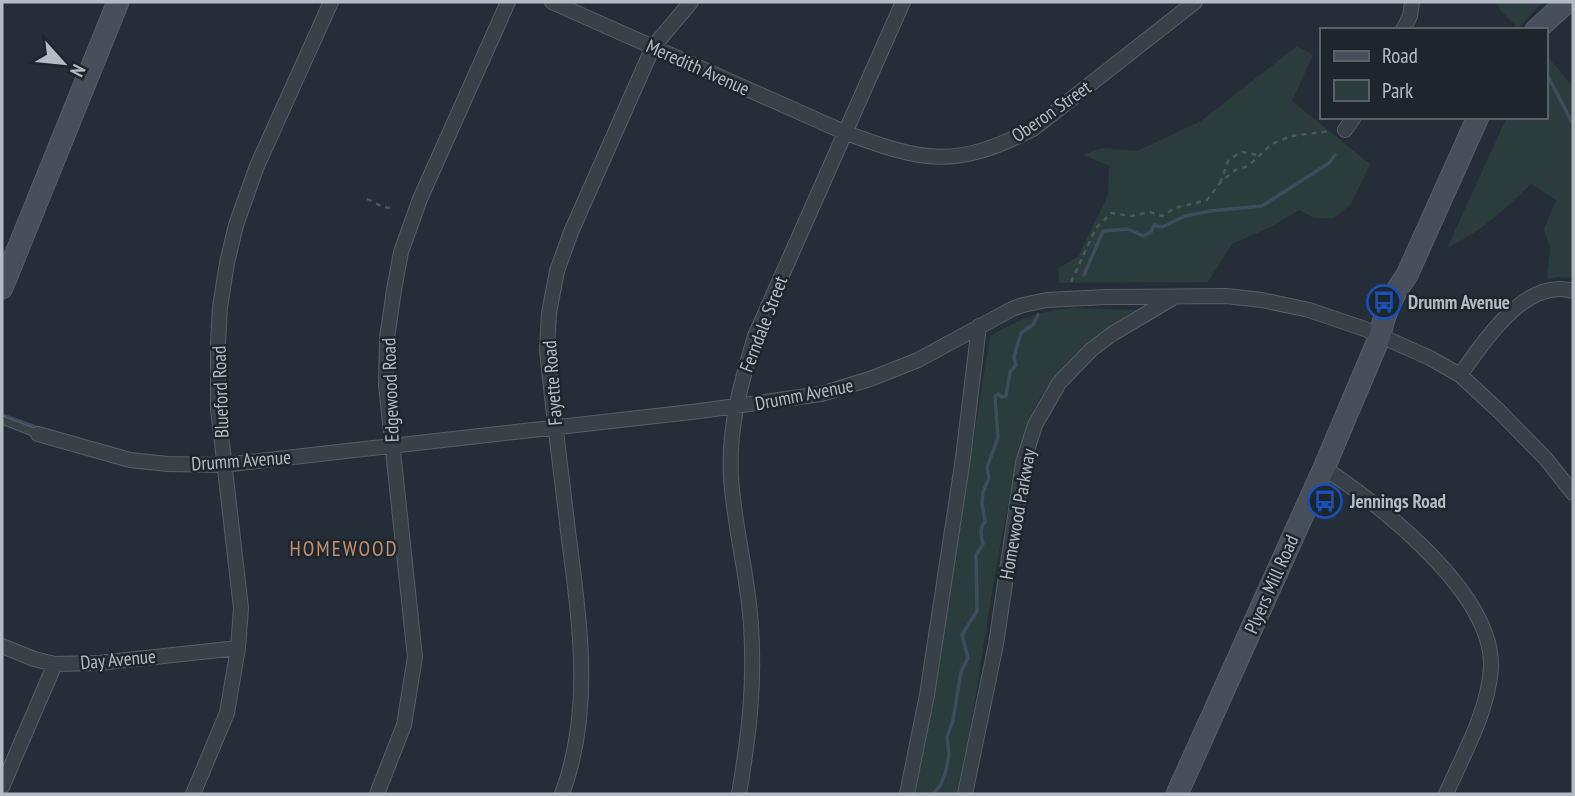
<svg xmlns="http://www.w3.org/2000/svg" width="1575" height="796" viewBox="0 0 1575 796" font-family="'PT Sans Narrow',sans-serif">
	<rect width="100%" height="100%" fill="#252e38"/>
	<path fill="#2a3c3b" d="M1496,2H1543L1518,28L1501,11Z
		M1297,46L1313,55L1292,101L1370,164L1351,204L1334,218H1314L1299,210L1273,226L1232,244L1208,282L1059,283L1058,268L1078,257L1108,195L1109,166L1083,155L1102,148L1137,151L1201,121Z
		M1548,57L1573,87V278L1559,277L1547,279L1550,248L1544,229L1556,200L1531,184C1503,211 1482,231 1447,248L1507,117H1545V60Z
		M1071,308L1136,310C1102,331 1072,354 1048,386C1023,419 1017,462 1009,501C988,598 979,697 957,794H911L962,513L990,336C1019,319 1038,312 1071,308Z"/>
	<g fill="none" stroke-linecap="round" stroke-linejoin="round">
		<path stroke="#3d4d5f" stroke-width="3.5" d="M1545,71L1573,124
			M1084,275L1103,231L1128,229L1143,236L1151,232L1154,225L1162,227L1185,216L1210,211L1262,206L1329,163L1335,155
			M2,415L38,428
			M933,794L940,786L945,774L949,755L947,737L953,720L961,672L968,658L962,635L977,611L976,555L983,544C981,536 979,528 985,522L982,503L983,492L989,478L987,467L998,438L995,396L998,394L1002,397L1006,396L1010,372L1016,365L1014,357L1021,333L1033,325L1038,315"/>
		<g stroke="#565e66" stroke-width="9">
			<path id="lane" d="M2,420L38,434"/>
		</g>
		<g stroke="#565e66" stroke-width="16">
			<path id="street" d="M552,2L844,132C923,162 955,169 1033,129L1195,2
				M1403,30L1410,16L1412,2
				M1345,130L1354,117
				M1460,375C1484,342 1525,277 1573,291
				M38,434L130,460L168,464L223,465L700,411L821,394L870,379L918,360L1012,309L1023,305L1047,300L1106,297L1226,296L1262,300L1309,310L1365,329L1430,358L1460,375L1499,411L1546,459L1573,493
				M1324,468C1381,506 1494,593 1491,668C1488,712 1463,755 1446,794
				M2,646L34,659L55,664L99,663L238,648
				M2,787L55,664
				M193,794L227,713L238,648L241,608L218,409V343L220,307L227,263L236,225L257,166L331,2
				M377,794L404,725L415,657L386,385L387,338L394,290L401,252L420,199L508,2
				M562,794C594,708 579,619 568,531C561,471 553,411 547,350L549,313L557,271L571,232L653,47L691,2
				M739,794C749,735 755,685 751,625C748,575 734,527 731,477C728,428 741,383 755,336L903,2
				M907,794L927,695L963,458L979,326
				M965,794L996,644L1023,463L1035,425L1059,383L1091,350L1112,334L1171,299"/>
		</g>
		<g stroke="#565e66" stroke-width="23">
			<path id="secondary" d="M1536,30L1567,2
				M2,288L118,2
				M1177,794L1324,468L1380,336C1384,312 1393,294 1407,275L1478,117"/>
		</g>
		<path stroke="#48595a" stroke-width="2.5" stroke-dasharray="5 5" stroke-linecap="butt" d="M1220,183L1229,159L1242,152L1258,155
			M367,199L383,207L391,208
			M1071,282L1096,228L1111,213L1131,216L1150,212L1162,216L1175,208L1207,200L1220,183L1235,170L1248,166L1272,144L1291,136L1331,131"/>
		<use href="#lane" stroke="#384048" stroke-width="7"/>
		<use href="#street" stroke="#384048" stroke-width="14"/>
		<use href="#secondary" stroke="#474f5b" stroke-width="21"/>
	</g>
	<defs>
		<g id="bus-ring" transform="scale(1.75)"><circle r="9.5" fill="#1d252d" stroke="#1a4fb4" stroke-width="1.5"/><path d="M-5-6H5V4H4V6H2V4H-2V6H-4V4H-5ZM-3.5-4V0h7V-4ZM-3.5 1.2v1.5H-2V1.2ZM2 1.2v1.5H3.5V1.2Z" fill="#1a4fb4"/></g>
	</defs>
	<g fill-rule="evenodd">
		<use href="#bus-ring" x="1384" y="302"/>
		<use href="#bus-ring" x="1325" y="501"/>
	</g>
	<g text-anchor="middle" stroke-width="5" stroke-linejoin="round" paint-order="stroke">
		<g font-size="19" fill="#b3bbc4" stroke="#1d252d">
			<text transform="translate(698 67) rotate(24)" y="7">Meredith Avenue</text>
			<text transform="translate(1051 111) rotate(-35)" y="7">Oberon Street</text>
			<text transform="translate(763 324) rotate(-69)" y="7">Ferndale Street</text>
			<text transform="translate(552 383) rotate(-94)" y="7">Fayette Road</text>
			<text transform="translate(390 390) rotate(-92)" y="7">Edgewood Road</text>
			<text transform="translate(220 392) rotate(-92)" y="7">Blueford Road</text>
			<text transform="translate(804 394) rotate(-11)" y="7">Drumm Avenue</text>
			<text transform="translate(241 460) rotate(-4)" y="7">Drumm Avenue</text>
			<text transform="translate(1017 514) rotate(-80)" y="7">Homewood Parkway</text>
			<text transform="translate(1271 584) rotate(-66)" y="7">Plyers Mill Road</text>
			<text transform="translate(118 659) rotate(-5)" y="7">Day Avenue</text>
		</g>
		<g font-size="19" font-weight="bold" fill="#b3bbc4" stroke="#1d252d" text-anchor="start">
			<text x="1408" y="309">Drumm Avenue</text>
			<text x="1350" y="508">Jennings Road</text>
		</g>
		<g font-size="21" letter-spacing="2" fill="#c68f6c" stroke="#1d252d">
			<text x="344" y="556">HOMEWOOD</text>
		</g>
	</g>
	<rect width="1575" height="796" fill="none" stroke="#b3bbc4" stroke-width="7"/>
	<rect x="1320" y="28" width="228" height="91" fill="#1d252d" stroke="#596169" stroke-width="2"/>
	<rect x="1334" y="51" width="35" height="10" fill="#474f5b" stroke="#596169" stroke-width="2"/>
	<text x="1382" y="63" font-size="21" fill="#b3bbc4">Road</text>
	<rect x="1334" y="80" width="35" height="21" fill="#2a3c3b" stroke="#596169" stroke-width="2"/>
	<text x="1382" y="98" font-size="21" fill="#b3bbc4">Park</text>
	<g transform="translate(63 63) rotate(117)" stroke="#1d252d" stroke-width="5" paint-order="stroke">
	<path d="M0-5L12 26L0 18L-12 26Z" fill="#b3bbc4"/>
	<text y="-10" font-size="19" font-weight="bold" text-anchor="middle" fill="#b3bbc4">N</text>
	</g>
</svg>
